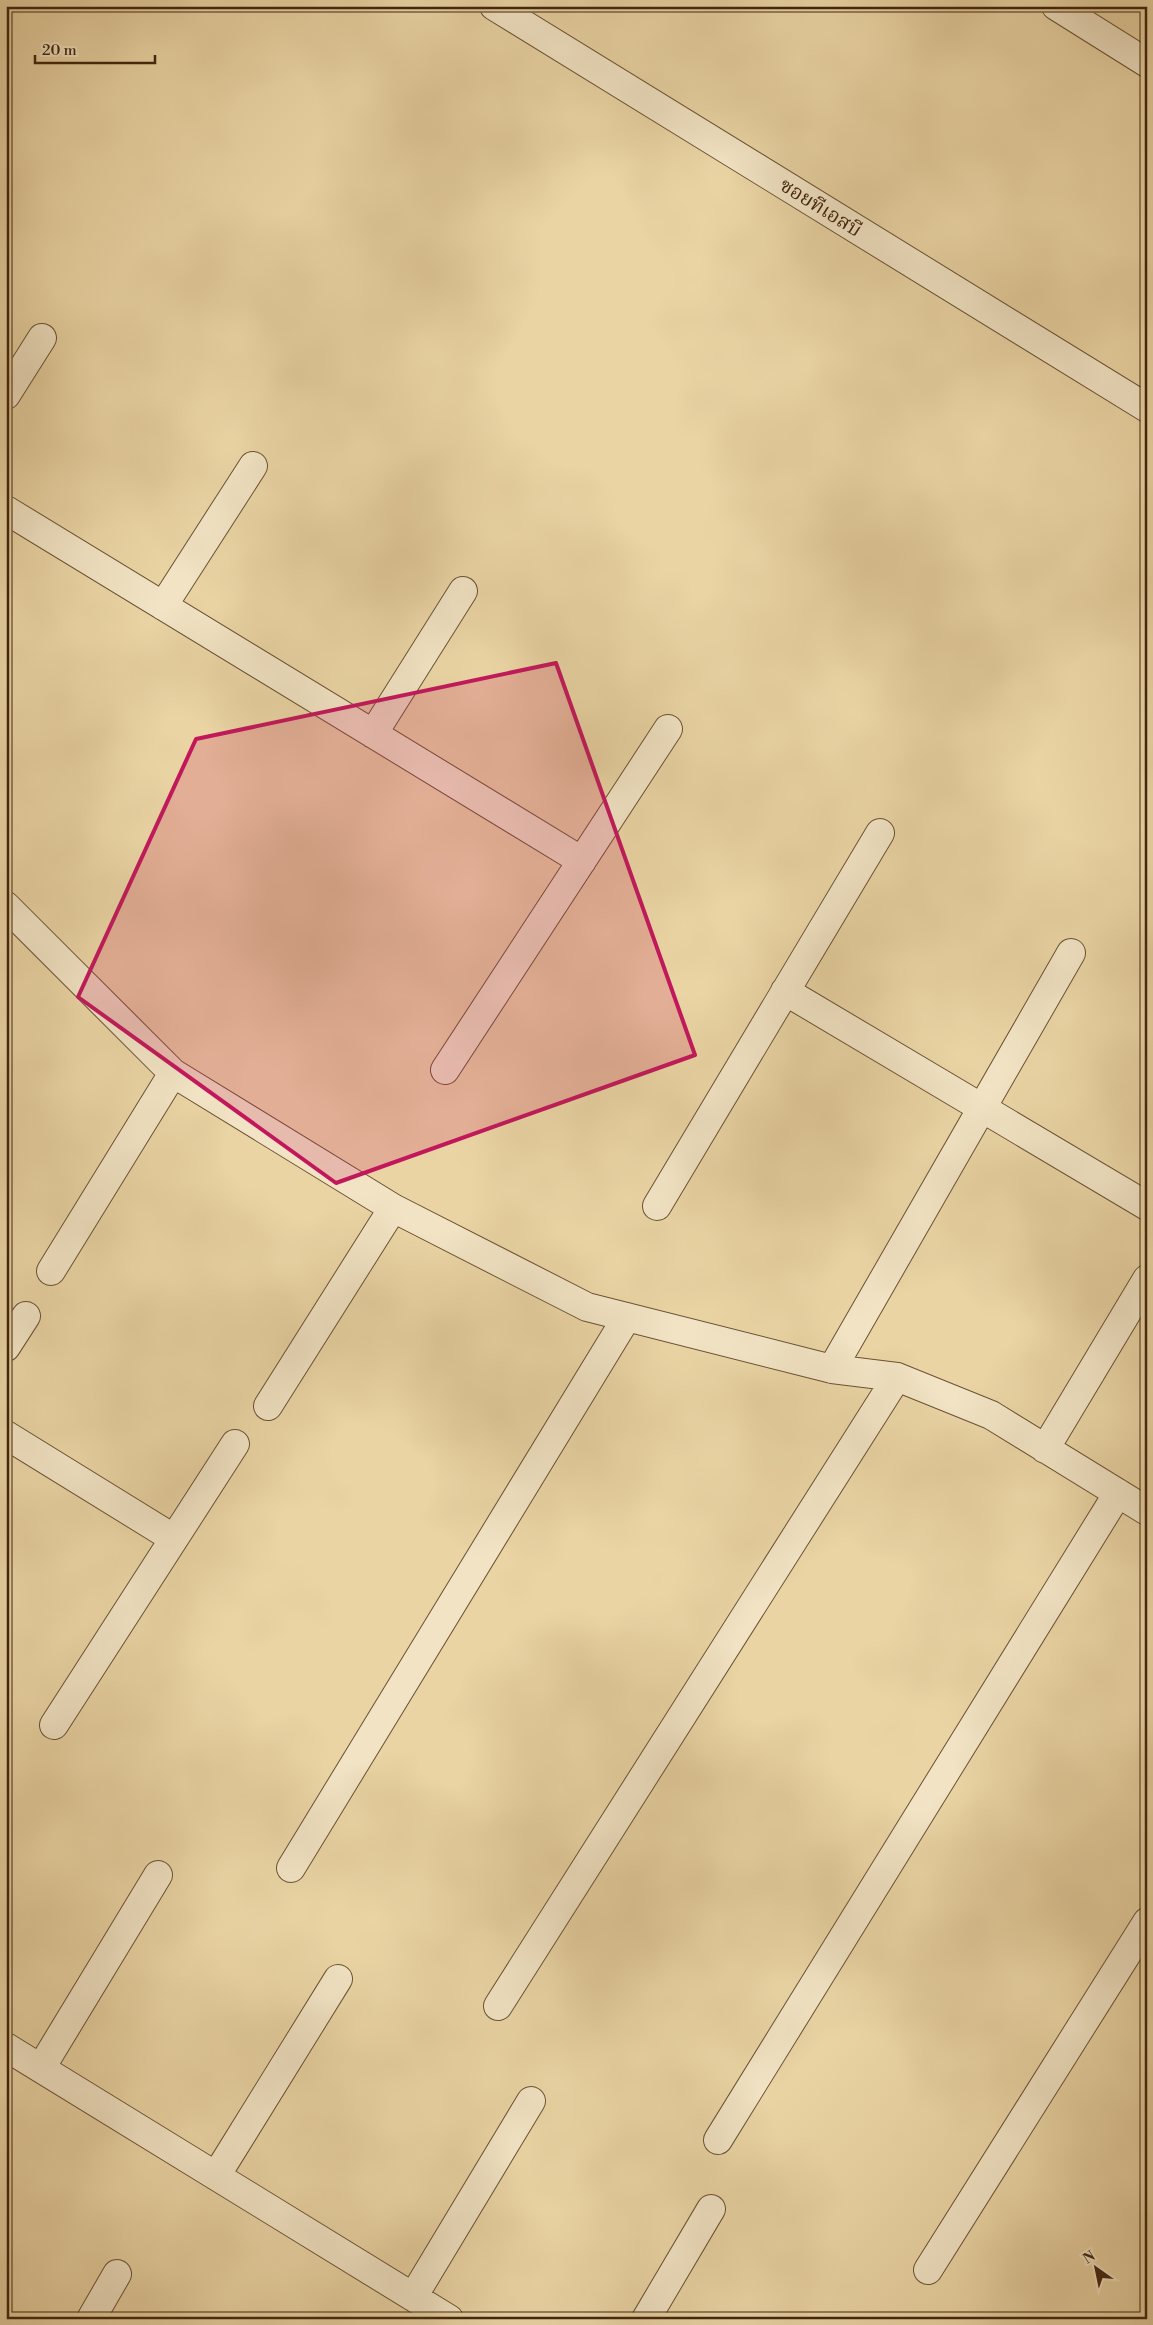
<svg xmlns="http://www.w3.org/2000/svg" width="1153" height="2325" viewBox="0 0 1153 2325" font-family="'Libre Bodoni','Noto Serif Thai',serif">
	<rect width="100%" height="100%" fill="#ead4a4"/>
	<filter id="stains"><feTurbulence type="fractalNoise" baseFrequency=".004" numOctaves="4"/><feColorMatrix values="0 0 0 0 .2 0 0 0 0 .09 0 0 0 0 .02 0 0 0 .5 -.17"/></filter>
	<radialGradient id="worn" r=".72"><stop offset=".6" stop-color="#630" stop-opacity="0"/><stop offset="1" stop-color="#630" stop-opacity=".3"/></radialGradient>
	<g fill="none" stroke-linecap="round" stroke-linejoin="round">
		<g stroke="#6a5234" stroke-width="30">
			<path id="minor" d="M494,6L1147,408
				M1056,6L1147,63
				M6,395L42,338
				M6,510L582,861
				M163,606L253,466
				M373,734L463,591
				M6,906L173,1073L393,1208L587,1307L832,1369L897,1377L991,1415L1147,1511
				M785,991L1147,1206
				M445,1070L668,729
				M657,1206L880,833
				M51,1271L173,1073
				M6,1347L26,1316
				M832,1369L1071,953
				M268,1406L393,1208
				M6,1435L173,1538
				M1045,1449L1147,1279
				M54,1725L235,1444
				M291,1868L627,1317
				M498,2006L897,1377
				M6,2047L449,2319
				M41,2068L158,1875
				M718,2140L1118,1493
				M216,2176L338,1979
				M928,2270L1147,1922
				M413,2297L531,2101
				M91,2319L117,2274
				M646,2319L711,2209"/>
		</g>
		<use href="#minor" stroke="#f1e3c4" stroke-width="28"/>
	</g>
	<path fill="#c2185b" fill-opacity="0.2" stroke="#c2185b" stroke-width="4" stroke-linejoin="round" d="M556,663L695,1055L336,1183L78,997L196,739Z"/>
	<g text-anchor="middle" stroke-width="4" stroke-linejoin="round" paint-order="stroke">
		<g font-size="20" fill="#40260f" stroke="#f1e3c4">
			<text transform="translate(821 207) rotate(32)" y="7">ซอยทีเอสบี</text>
		</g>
	</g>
	<rect width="1153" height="2325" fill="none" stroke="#ead4a4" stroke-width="25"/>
	<rect x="8" y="8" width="1138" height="2310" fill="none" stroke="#40260f" stroke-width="2.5"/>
	<rect x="12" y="12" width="1128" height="2300" fill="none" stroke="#40260f"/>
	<g transform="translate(1096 2268) rotate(327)" stroke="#f1e3c4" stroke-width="4" paint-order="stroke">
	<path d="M0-4L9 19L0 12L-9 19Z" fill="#40260f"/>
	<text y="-8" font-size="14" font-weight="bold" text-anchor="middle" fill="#40260f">N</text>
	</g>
	<path d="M35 55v8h120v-8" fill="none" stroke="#40260f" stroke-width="2.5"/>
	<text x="42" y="55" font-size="15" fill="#40260f" stroke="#f1e3c4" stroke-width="4" paint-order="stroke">20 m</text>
	<rect width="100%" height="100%" filter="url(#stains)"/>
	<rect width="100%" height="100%" fill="url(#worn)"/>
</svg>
